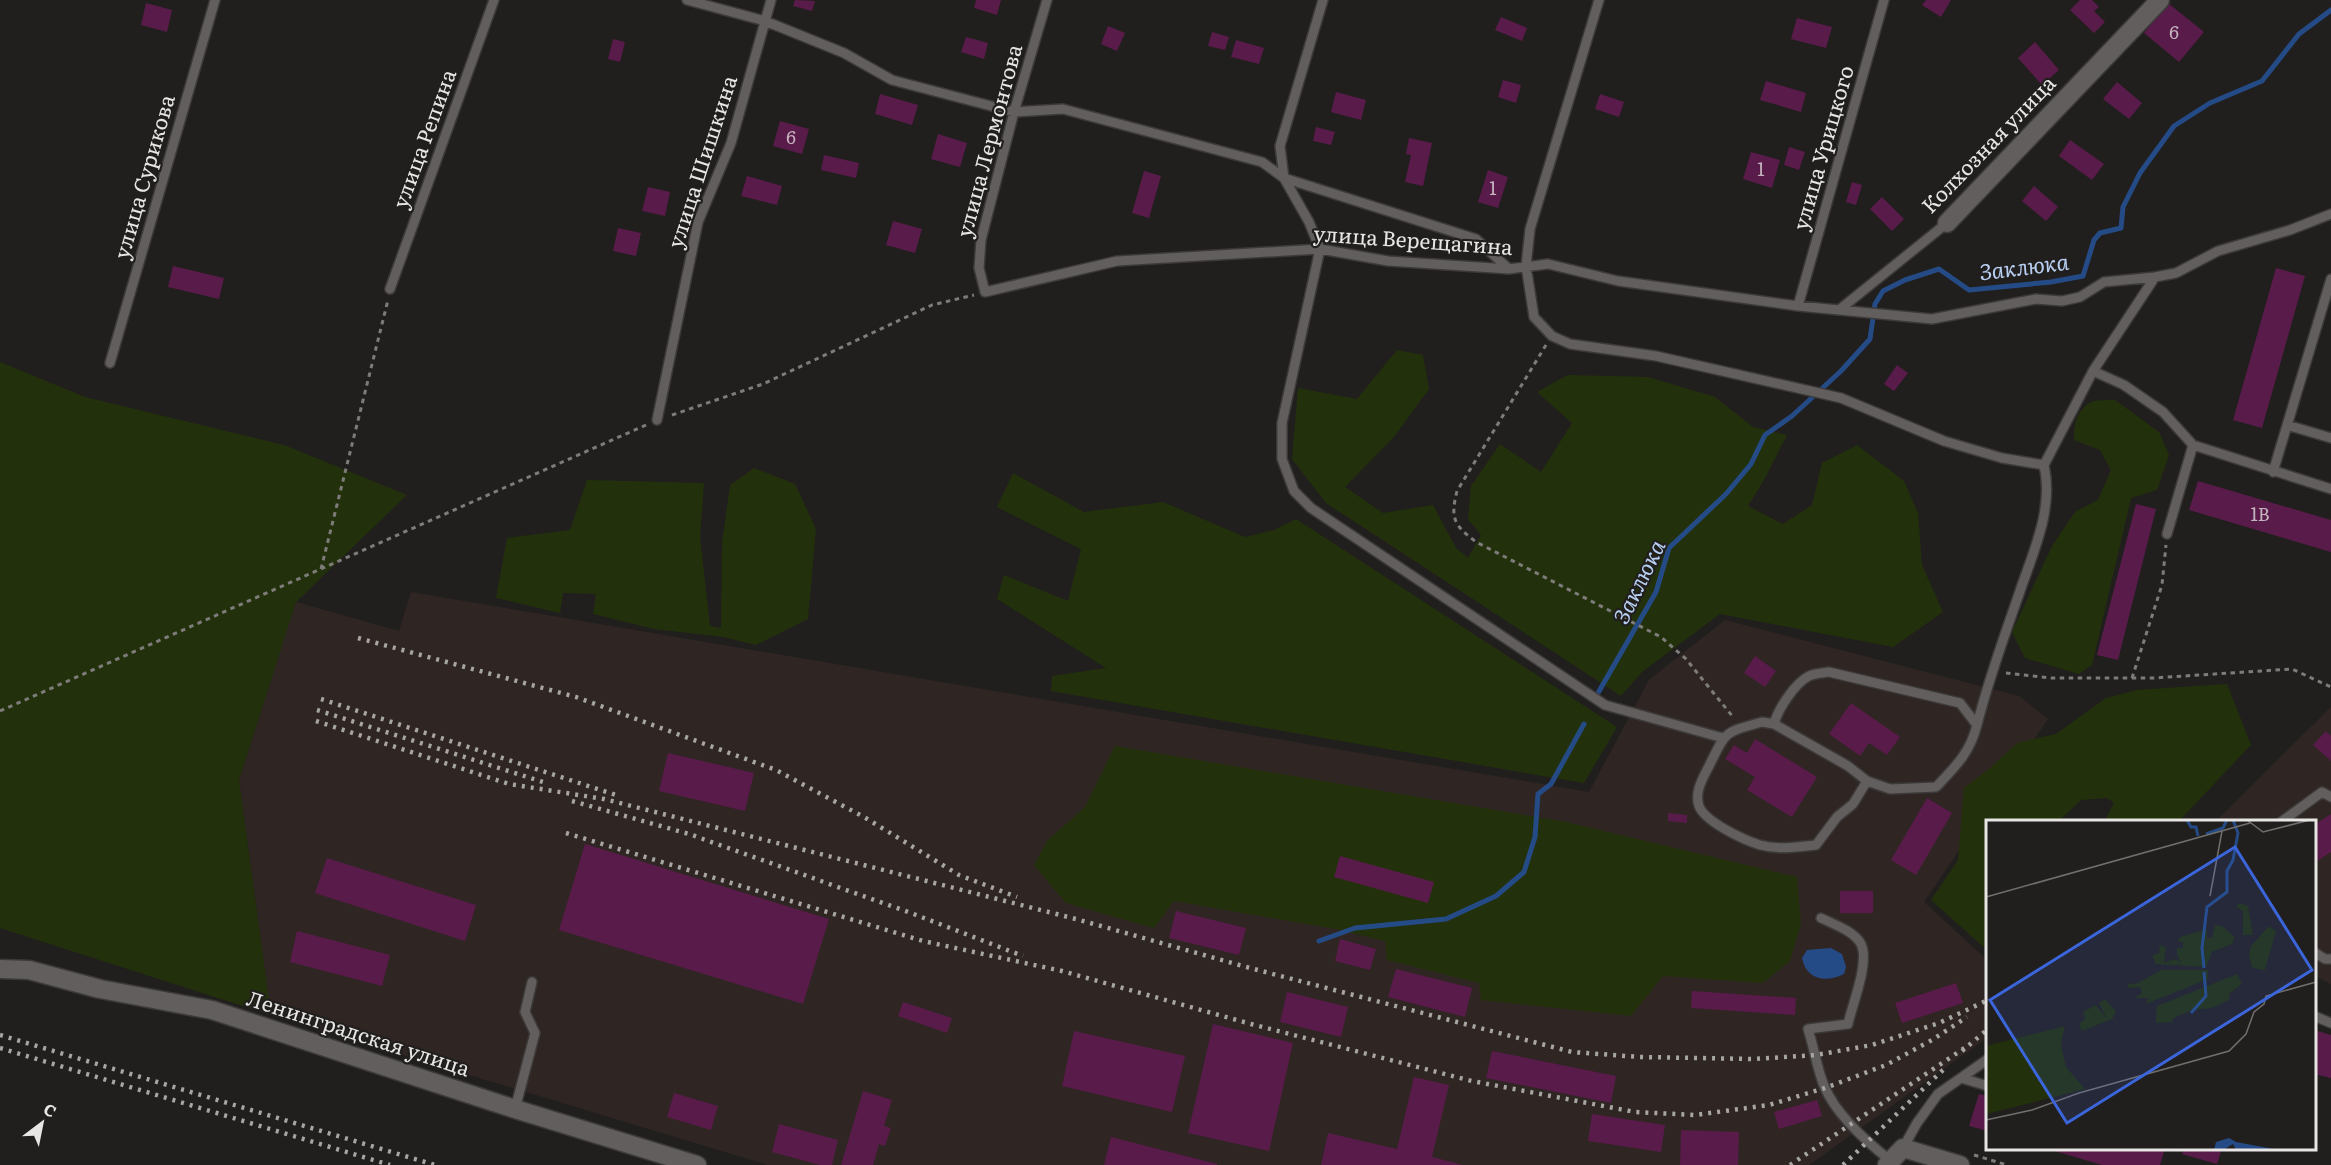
<svg xmlns="http://www.w3.org/2000/svg" width="2331" height="1165" viewBox="0 0 2331 1165" font-family="Literata,serif">
	<rect width="100%" height="100%" fill="#211f1e"/>
	<path fill="#2f2623" d="M411,592L1589,792L1649,680L1725,620L2019,696L2048,719L1924,902L1987,960V1038L1809,1165H768L271,1015L239,780L296,602L399,631Z
		M2331,707V984L2315,976L2314,822H2215Z"/>
	<path fill="#22310b" d="M1397,350L1423,355L1429,389L1394,437L1345,487L1383,513L1433,505L1456,548L1468,558L1481,535L1468,519L1471,486L1500,444L1541,472L1572,423L1537,392L1568,375L1648,377L1715,397L1753,427L1787,435L1764,480L1748,506L1783,524L1812,505L1822,463L1857,445L1904,481L1918,513L1922,565L1943,612L1893,647L1720,614L1642,672L1621,696L1326,503L1292,459L1298,388L1357,399Z
		M0,362L85,397L284,445L407,495L296,602L239,780L271,1015L0,928Z
		M2115,400L2159,432L2169,455L2157,490L2131,498L2092,665L2079,674L2025,658L2012,632L2052,546L2075,512L2098,500L2111,470L2100,450L2074,440C2073,427 2077,409 2091,402C2097,400 2108,400 2115,400Z
		M754,468L795,484L816,529L808,619L756,645L723,637L654,629L593,614L596,594L563,593L560,613L496,598L507,538L570,530L587,480L704,483L700,537L710,626L721,628L722,543L730,485Z
		M1013,473L1084,512L1163,502L1245,537L1274,530L1296,519L1617,727L1584,783L1051,691L1052,676L1106,668L997,599L1004,575L1068,601L1081,549L997,507Z
		M2227,684L2251,745L2179,821H2105L2114,803L2107,798L2081,800L2059,821L1988,822L1987,950L1931,900L1958,860L1964,788L1989,769L2017,743L2056,734L2106,698L2137,690Z
		M1115,746L1566,822L1797,877L1801,924L1790,961L1763,983L1663,976L1631,1016L1481,1000L1479,983L1387,960L1385,941L1335,929L1174,901L1154,928L1066,903L1034,865L1047,841L1085,807Z"/>
	<path fill="#254b87" d="M1831,948L1842,954L1846,967L1844,974C1826,983 1806,980 1802,958L1807,950Z"/>
	<g fill="none" stroke-linecap="round" stroke-linejoin="round">
		<path stroke="#254b87" stroke-width="5" d="M1598,693L1656,592L1669,548L1726,494L1751,464L1765,435L1792,416L1841,371L1870,339L1875,304L1883,291L1905,280L1939,269L1969,290L2051,282L2083,276L2094,240L2100,233L2121,228L2123,207L2140,173L2174,126L2210,103L2262,81L2299,34L2331,10
			M1319,941L1355,928L1446,919L1496,896L1524,872L1535,837L1538,794L1551,784L1584,724"/>
	</g>
	<path fill="#591b49" d="M795,0L815,1L812,11L793,6Z
		M976,0H1001L997,15L974,8Z
		M1926,0H1951L1941,17L1922,5Z
		M2080,0H2092L2099,7L2094,11L2105,22L2094,33L2070,10Z
		M146,3L172,10L167,32L141,25Z
		M2168,3L2204,32L2179,62L2144,33Z
		M1501,17L1527,28L1522,41L1495,30Z
		M1797,18L1832,27L1826,48L1791,39Z
		M1108,26L1125,33L1117,51L1101,44Z
		M1212,32L1229,37L1225,50L1208,46Z
		M966,37L988,43L984,59L961,52Z
		M613,39L625,42L620,62L608,59Z
		M1236,40L1264,48L1259,64L1231,57Z
		M2035,42L2059,70L2042,85L2018,58Z
		M1503,80L1521,85L1516,103L1498,97Z
		M1766,81L1806,93L1801,112L1760,100Z
		M2117,82L2142,103L2129,119L2103,99Z
		M1336,92L1366,100L1361,120L1331,112Z
		M880,94L918,105L912,125L875,114Z
		M1600,94L1624,102L1619,117L1595,109Z
		M780,121L809,129L802,154L773,146Z
		M1316,127L1335,132L1331,145L1313,141Z
		M938,134L967,143L960,167L931,159Z
		M1409,138L1432,143L1423,186L1405,182L1411,155L1406,154Z
		M2070,140L2104,164L2092,180L2059,156Z
		M1789,147L1805,152L1799,170L1784,165Z
		M1751,152L1780,160L1772,188L1743,179Z
		M824,155L859,163L856,178L821,170Z
		M1488,170L1508,177L1498,208L1478,202Z
		M1144,171L1161,176L1149,218L1132,213Z
		M747,176L782,186L777,205L741,196Z
		M1852,182L1862,185L1856,205L1846,202Z
		M2034,186L2058,207L2046,221L2022,201Z
		M648,187L670,192L665,216L642,211Z
		M1882,197L1904,219L1892,231L1870,209Z
		M893,221L922,229L915,253L886,245Z
		M618,228L641,233L636,256L613,251Z
		M173,266L224,278L219,299L168,287Z
		M2276,268L2305,276L2262,428L2233,420Z
		M1897,365L1908,373L1894,391L1884,384Z
		M2198,481L2331,520V552L2189,510Z
		M2136,504L2156,509L2118,660L2097,655Z
		M1755,656L1776,671L1765,687L1744,673Z
		M1851,703L1900,737L1887,755L1869,743L1860,756L1829,734Z
		M2326,731L2331,736V761L2313,745Z
		M1755,739L1817,777L1792,817L1747,790L1755,777L1725,759L1734,745L1747,753Z
		M668,753L754,773L745,811L659,791Z
		M1927,798L1952,813L1916,875L1891,860Z
		M1668,813L1687,815V823L1668,821Z
		M2331,814V852L2314,863V825Z
		M585,844L829,919L803,1004L559,930Z
		M1340,856L1434,882L1428,903L1334,877Z
		M327,858L476,905L465,941L315,893Z
		M1840,891H1873V913H1840Z
		M1176,911L1246,928L1239,955L1169,938Z
		M297,931L390,955L382,986L290,962Z
		M1340,939L1376,949L1370,970L1335,961Z
		M1396,969L1472,988L1465,1017L1388,997Z
		M1956,983L1963,1003L1902,1023L1895,1003Z
		M1692,991L1796,998L1795,1015L1691,1008Z
		M1287,992L1348,1007L1341,1037L1280,1022Z
		M903,1002L952,1018L947,1033L898,1016Z
		M1213,1024L1293,1043L1269,1151L1188,1133Z
		M2314,1030L2331,1035V1078L2314,1074Z
		M1074,1031L1185,1056L1172,1112L1062,1086Z
		M1492,1051L1616,1076L1611,1103L1486,1078Z
		M1414,1077L1449,1085L1432,1157L1463,1165H1321L1328,1133L1397,1149Z
		M863,1091L892,1100L884,1126L891,1128L885,1146L879,1144L873,1165H841Z
		M674,1093L718,1106L711,1130L667,1117Z
		M1979,1094L1988,1096V1131L1969,1126Z
		M1817,1100L1822,1116L1779,1129L1774,1112Z
		M1592,1114L1665,1125L1661,1152L1588,1141Z
		M779,1124L838,1140L832,1165H820L772,1152Z
		M1681,1130L1739,1132L1738,1165H1680Z
		M1111,1137L1217,1164V1165H1104Z
		M2165,1148L2160,1165H2102L2048,1149Z
		M2184,1148H2222L2217,1164L2182,1154Z"/>
	<g fill="none" stroke-linecap="round" stroke-linejoin="round">
		<g stroke="#3c3a39" stroke-width="12">
			<path id="lane" d="M687,0L765,21L844,53L892,80L1014,112L1063,109L1262,162L1284,178L1476,239L1509,269
				M1047,0L1014,112L981,240L979,268L985,292L1117,261L1320,249L1388,261L1509,269L1548,264L1618,281L1798,306L1932,319L2036,299L2062,301L2080,297L2104,282L2155,277
				M1323,0L1280,146L1284,178L1309,222L1320,249L1282,423V459L1294,491L1311,508L1605,705L1723,738
				M1599,0L1530,229L1526,266L1534,317L1552,336L1570,344L1656,356L1841,398L1944,441L2002,458L2044,465
				M390,289L494,0
				M1798,306L1884,0
				M1839,310L1947,223
				M110,363L215,0
				M2093,371L2124,385L2163,412L2193,445
				M657,420L698,222L731,143L771,0
				M2287,425L2331,438
				M2273,472L2331,279
				M2167,534L2193,445L2331,489
				M1762,722L1774,724L1848,766L1867,781L1853,804L1837,817L1816,845C1798,847 1778,850 1760,845C1744,840 1705,822 1699,806C1694,792 1703,778 1709,766C1727,730 1723,733 1762,722Z
				M1774,724C1778,709 1795,683 1809,676C1815,673 1823,673 1829,672L1960,703L1977,725C1970,753 1955,767 1936,787L1890,789L1867,781
				M1977,725C1988,681 2004,637 2019,594C2033,552 2054,509 2044,465L2093,371L2155,277L2176,273L2218,251L2290,230L2331,214
				M2281,822L2322,792L2331,797
				M1821,918C1833,924 1854,931 1861,944C1870,962 1852,1005 1848,1024L1808,1029C1814,1047 1817,1070 1825,1088C1837,1115 1868,1143 1891,1161
				M2314,952L2325,959H2331
				M2314,1016L2331,1023
				M1961,1078L1988,1086
				M515,1109L535,1033L525,1012L532,982
				M1903,1148L1917,1123L1938,1094L1988,1059"/>
		</g>
		<g stroke="#3c3a39" stroke-width="21">
			<path id="street" d="M1947,223L2160,0
				M0,969L29,970L100,989L212,1010L515,1109L697,1165
				M1887,1165L1903,1148L1960,1165"/>
		</g>
		<path stroke="#7e7c7b" stroke-width="3" stroke-dasharray="4.5 4.5" stroke-linecap="butt" d="M1546,345L1457,491C1450,519 1454,525 1476,542L1661,637L1686,659L1733,717
			M672,415L763,384L932,305L974,295
			M321,569L388,300
			M2006,673L2051,678H2153L2292,669L2331,687
			M2132,678L2162,585L2166,545
			M0,711L646,425
			M1974,1155L2007,1165"/>
		<use href="#lane" stroke="#615e5d" stroke-width="9"/>
		<use href="#street" stroke="#615e5d" stroke-width="18"/>
		<path stroke="#a8a6a5" stroke-width="4.5" stroke-dasharray="3 6" stroke-linecap="butt" d="M358,638L576,697L776,770L864,817L959,875L1017,897
			M321,699L616,795
			M317,710L543,782
			M316,721L509,784L604,799L1076,919L1250,968L1572,1052L1640,1057L1754,1059L1816,1055L1872,1045L1939,1023L1988,1000
			M572,801L689,834L911,913L1023,956
			M566,833L923,941L1062,971L1251,1024L1472,1081L1635,1112L1695,1115L1769,1105L1825,1088L1886,1065L1932,1040L1967,1017
			M0,1035L435,1165
			M0,1048L390,1165
			M1962,1051L1988,1029
			M1790,1165L1969,1045
			M1843,1165L1943,1070"/>
	</g>
	<g text-anchor="middle" stroke-width="4.5" stroke-linejoin="round" paint-order="stroke">
		<g font-size="18" fill="#c4b3be">
			<text x="2174" y="39">6</text>
			<text x="791" y="144">6</text>
			<text x="1761" y="176">1</text>
			<text x="1493" y="195">1</text>
			<text x="2260" y="521">1В</text>
		</g>
		<g font-size="21" fill="#e8e6e5" stroke="#211f1e">
			<text transform="translate(425 139) rotate(-70)" y="7">улица Репина</text>
			<text transform="translate(990 141) rotate(-75)" y="7">улица Лермонтова</text>
			<text transform="translate(1989 145) rotate(-46)" y="7">Колхозная улица</text>
			<text transform="translate(1824 148) rotate(-74)" y="7">улица Урицкого</text>
			<text transform="translate(703 162) rotate(-72)" y="7">улица Шишкина</text>
			<text transform="translate(145 177) rotate(-74)" y="7">улица Сурикова</text>
			<text transform="translate(1413 241) rotate(4)" y="7">улица Верещагина</text>
			<text transform="translate(358 1034) rotate(18)" y="7">Ленинградская улица</text>
		</g>
		<g font-size="22" font-style="italic" fill="#b7cef1" stroke="#211f1e">
			<text transform="translate(2024 267) rotate(-7)" y="8">Заклюка</text>
			<text transform="translate(1639 582) rotate(-64)" y="8">Заклюка</text>
		</g>
	</g>
	<g transform="translate(1986 820)">
		<rect width="330" height="330" fill="#211f1e"/>
		<path d="M253,83L262,86L267,115H257V91L250,87ZM229,105L236,106L249,117L246,124L226,132L220,147L170,144L166,136L173,133L174,125L180,127L178,143L188,139L195,142L191,135V128H197V122L192,121L194,117L221,109V118H226ZM283,106L290,111L279,150L266,148L263,134L265,126ZM175,150H222V159L160,184L163,178H148L156,173L154,167L142,168V164L152,163ZM251,154L256,164L243,174V180L226,188L206,190L187,198L186,202L170,203L171,186ZM119,179L130,192L126,199L96,211L93,204L99,199L97,192L110,185L121,199L113,183ZM79,206L75,224L80,247L99,269L0,294V226Z" fill="#22310b"/>
		<path d="M243,318L250,322L293,330H250L247,324L237,330H228L230,322Z" fill="#254b87"/>
		<path fill="none" stroke="#254b87" stroke-width="3" d="M201,0L205,7H210L212,16M220,14L237,8L241,0M218,148L216,128L221,87L241,72V51L247,40L252,13L247,0M205,193L220,176L218,152"/>
		<path fill="none" stroke="#716f6e" stroke-width="1.5" d="M261,0L277,12L324,0M224,76L236,11M0,77L264,3M0,300L46,290L93,273L243,231L260,214L268,192L278,184L280,176L330,162"/>
		<path fill="#3b65da" fill-opacity="0.15" stroke="#3b65da" stroke-width="3" d="M249,27L326,150L81,303L4,180Z"/>
		<rect width="330" height="330" fill="none" stroke="#e8e6e5" stroke-width="3"/>
	</g>
	<g transform="translate(42 1123) rotate(32)" stroke="#211f1e" stroke-width="4.5" paint-order="stroke">
	<path d="M0-4.5L10 22L0 15L-10 22Z" fill="#e8e6e5"/>
	<text y="-9" font-size="16" font-weight="bold" text-anchor="middle" fill="#e8e6e5">С</text>
	</g>
</svg>
